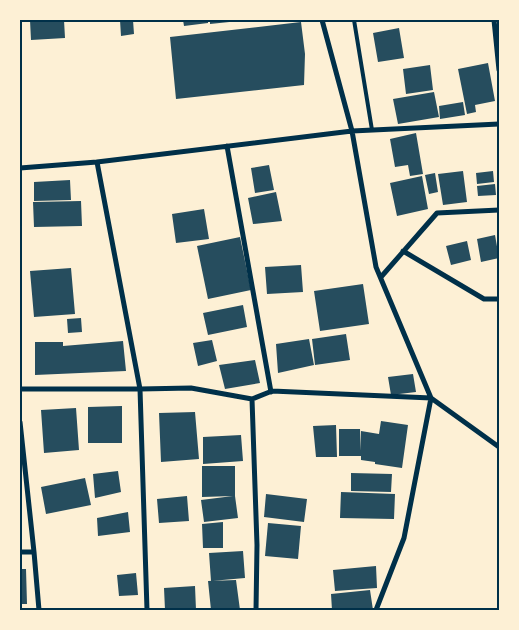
<svg xmlns="http://www.w3.org/2000/svg" width="519" height="630" viewBox="0 0 519 630" font-family="'PT Sans Narrow',sans-serif">
	<rect width="100%" height="100%" fill="#fdf0d5"/>
	<path fill="#264d5e" d="M30,20H64L65,38L31,40Z
		M120,20H133L134,34L121,36Z
		M183,20H208V23L184,26Z
		M210,20H239V21L210,24Z
		M301,22L305,54L304,85L176,99L170,37Z
		M399,28L404,58L378,62L373,33Z
		M488,63L495,101L475,105L476,112L467,114L458,69Z
		M430,65L433,90L406,94L403,69Z
		M434,92L439,117L398,124L393,99Z
		M463,102L465,115L440,119L439,106Z
		M416,133L423,174L410,176L408,165L395,167L390,139Z
		M269,165L274,190L255,193L251,168Z
		M463,171L467,202L443,205L438,174Z
		M493,171L494,182L477,184L476,173Z
		M435,173L438,192L429,194L425,175Z
		M422,176L428,209L397,216L390,183Z
		M70,180L71,200L34,201V182Z
		M495,184L496,195L478,196L477,186Z
		M276,192L282,221L253,224L248,198Z
		M81,201L82,226L34,227L33,202Z
		M204,209L209,239L176,243L172,214Z
		M495,235L499,258L481,262L477,239Z
		M240,237L251,290L208,299L197,246Z
		M467,241L471,260L451,265L446,246Z
		M301,265L303,292L267,294L265,267Z
		M71,268L75,314L34,317L30,271Z
		M363,284L369,324L320,331L314,291Z
		M243,305L247,327L208,335L203,313Z
		M81,318L82,332L68,333L67,319Z
		M346,334L350,360L315,365L312,339Z
		M309,339L314,365L278,373L276,344Z
		M212,340L217,361L198,366L193,343Z
		M123,341L126,371L35,375V342H63V346Z
		M255,360L260,383L225,389L219,365Z
		M413,374L416,392L391,395L388,377Z
		M122,406V443H88V407Z
		M76,408L79,450L44,453L41,410Z
		M195,412L199,459L161,462L159,413Z
		M381,421L408,425L402,468L375,464V462L361,460V456H339V429H360L361,451V431L379,434Z
		M336,425L337,457H316L313,426Z
		M241,435L243,461L203,464V437Z
		M202,466H235V496L238,518L204,522L201,500L233,496L202,497Z
		M118,471L121,492L95,498L93,474Z
		M351,473L392,474L391,492L351,491Z
		M85,478L91,505L46,514L41,487Z
		M341,492L395,494L394,519L340,518Z
		M266,494L307,499L304,522L264,517Z
		M187,496L189,521L159,523L157,499Z
		M128,512L130,532L98,536L97,518Z
		M223,522V548H203L202,524Z
		M268,523L301,526L298,559L265,556Z
		M243,551L245,578L211,581L209,553Z
		M376,566L377,588L335,591L333,570Z
		M20,569H26L27,604H20Z
		M136,573L138,595L119,596L117,575Z
		M236,580L240,610H211L208,581Z
		M195,586L196,610H165L164,588Z
		M370,590L373,610H332L331,594Z"/>
	<g fill="none" stroke-linecap="round" stroke-linejoin="round">
		<path stroke="#003049" stroke-width="4" d="M354,20L372,130"/>
		<path stroke="#003049" stroke-width="5" d="M322,20L352,131L376,267L431,398L404,538L376,610
			M494,20L499,70
			M227,146L271,392
			M97,162L140,389L147,610
			M20,168L97,162L352,131L499,124
			M403,251L484,299H499
			M381,277L437,213L499,210
			M20,389H140L191,388L252,399L272,391L431,398L499,447
			M252,399L257,545L256,610
			M20,422L34,552L39,610
			M20,552H34"/>
	</g>
	<rect width="519" height="630" fill="none" stroke="#fdf0d5" stroke-width="42"/>
	<rect x="21" y="21" width="477" height="588" fill="none" stroke="#003049" stroke-width="2"/>
</svg>
